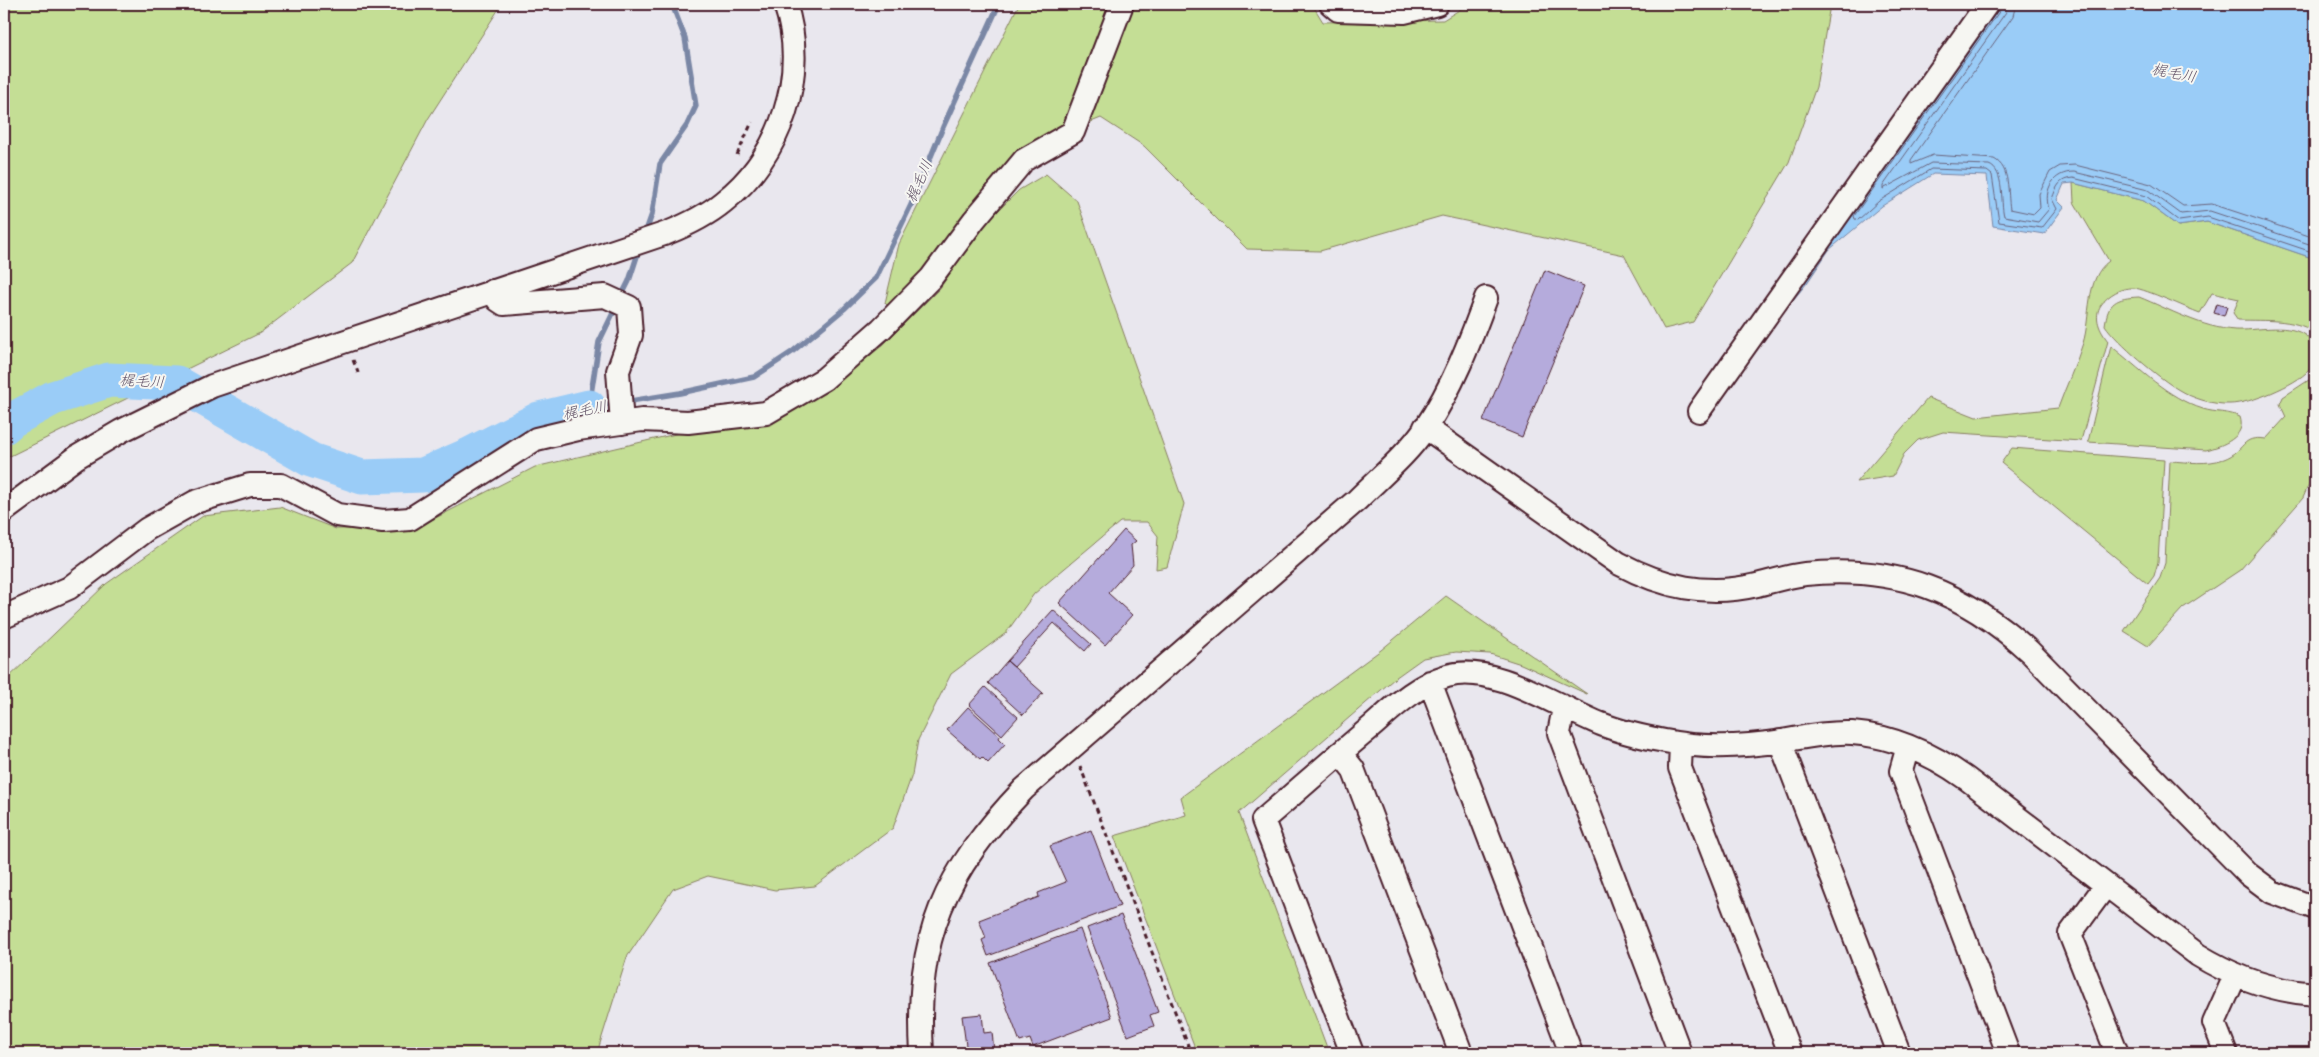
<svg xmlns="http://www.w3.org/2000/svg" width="2319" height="1057" viewBox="0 0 2319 1057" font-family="Sriracha,'Klee One',sans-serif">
	<rect width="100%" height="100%" fill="#e9e7ee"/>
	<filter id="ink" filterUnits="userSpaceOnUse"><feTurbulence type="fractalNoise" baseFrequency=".02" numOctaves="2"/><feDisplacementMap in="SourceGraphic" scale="10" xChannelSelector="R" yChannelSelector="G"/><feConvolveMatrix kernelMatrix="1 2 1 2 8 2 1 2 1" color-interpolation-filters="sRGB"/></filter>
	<g filter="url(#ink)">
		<path fill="#c4de95" stroke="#877e60" d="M4,4H502L428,119L352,263L260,333L4,459Z
			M1019,4H1312L1323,22L1443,20L1469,4L1830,5L1816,87L1789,162L1693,322L1664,329L1624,255L1442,216L1320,251L1247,249L1144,146L1101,118L1064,133L1011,162L989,183L919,277L891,309L885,303L899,244Z
			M1046,174L1077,201L1184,504L1167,567L1156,569L1158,536L1147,522H1120L1034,594L1006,633L951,674L918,740L912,775L893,828L815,886L775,890L708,876L673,889L627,957L597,1053H4V682L106,584L203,516L280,507L336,529L416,528L535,467L680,433L756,422L828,389L883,345L940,288L980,229L1019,190Z
			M2073,183L2144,201L2178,226L2207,222L2315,259V332C2292,318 2265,321 2238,320L2233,313L2239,299L2212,293L2200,313C2186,308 2146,289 2134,288C2121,287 2108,295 2101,305C2093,317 2100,331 2108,341L2081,441L1943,432L1918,440L1904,454L1893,476L1856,482L1928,398L1976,417L2058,408C2066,386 2076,365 2083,343C2091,318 2085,278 2109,261L2074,202Z
			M2139,297C2169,309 2202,328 2235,330C2256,331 2285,323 2303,334C2309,337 2311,343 2313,349C2315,356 2315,365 2309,370C2296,385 2249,404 2230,404C2213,405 2192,398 2179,390C2160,379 2117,343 2105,325C2108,302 2116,298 2139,297Z
			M2111,346C2139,368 2168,398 2203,409C2215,413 2228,411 2240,417C2247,437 2222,446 2206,450L2088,442Z
			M2315,376V470L2303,498L2240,570L2183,608L2148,646L2124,631L2160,578L2165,563L2170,461C2188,462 2207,465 2224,459C2246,451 2240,435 2266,439L2286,417L2280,404L2283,397Z
			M2012,448L2164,460L2158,562L2154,576L2148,584L2001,463Z
			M1446,596L1587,694L1521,664L1490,654L1456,652L1423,658L1395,678L1239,813L1329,1053H1197L1114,836L1186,815L1181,797L1381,650Z"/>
		<path fill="#9accf7" stroke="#7a87a5" d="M1998,4H2315V259L2207,222L2178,226L2144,201L2073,183L2064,184L2057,200L2064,207L2044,234L1993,226L1987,176L1933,174L1882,206L1829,250L1807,283L1793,300L1787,303Z"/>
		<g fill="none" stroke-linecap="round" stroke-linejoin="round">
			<path stroke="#6a647d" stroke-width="1" d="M2002,4L2001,9L1854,216L1855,219L1858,220L1879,201L1931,169L1987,171L1992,175L1999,222L2042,228L2057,209L2052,199C2057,186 2059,179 2073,178L2146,196L2179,221L2208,217L2315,253
				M2008,4L2006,12L1883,186V189L1931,163L1989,165C2005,171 2000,201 2004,216L2038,222L2049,209C2043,190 2053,172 2074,172L2148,190L2181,214L2210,211L2315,246
				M2016,4L2013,16L1911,160V164L1933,155L1994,159C2011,168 2007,192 2010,209L2034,214L2040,208L2039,194L2050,172L2060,166L2075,165L2151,184L2183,206L2212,204L2315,238"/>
			<path stroke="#7a87a5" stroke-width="5.5" d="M645,234L652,214L660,164L687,125L696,106L685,38L672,4
				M620,299L629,281L640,247
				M624,402L680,393L754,377L792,352L844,309L876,278L911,205L943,127L999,4
				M615,403L589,407L599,342L616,307"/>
			<path stroke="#9accf7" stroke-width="35" d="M4,427L12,420L53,398L109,380L177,383L311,460L362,477L423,475L469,455L539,419L589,407"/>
		</g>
		<path fill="#b5abdc" stroke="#4a1f2b" d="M1545,270L1584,286L1522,437L1483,421Z
			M2217,304L2227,307L2224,316L2214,313Z
			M1124,530L1136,541L1131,545L1133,565L1108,593L1132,615L1105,645L1059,603Z
			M1053,610L1091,644L1085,651L1054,623L1014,667L1007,661Z
			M1007,661L1043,693L1023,715L988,683Z
			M985,687L1018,717L1002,735L969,705Z
			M968,707L1000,736L999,738L1005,744L988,763L982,757L980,759L947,730Z
			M1091,830L1120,906L988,956L982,940L986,938L979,920L1039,897L1038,893L1066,882L1050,846Z
			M1121,915L1158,1012L1150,1015L1154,1026L1128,1036L1087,928Z
			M1080,929L1112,1017L1033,1047L1030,1039L1020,1042L990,963Z
			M982,1014L984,1033L992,1032L994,1051L987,1053H967L962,1016Z"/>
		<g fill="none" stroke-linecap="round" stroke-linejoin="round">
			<g stroke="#4a1f2b" stroke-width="26">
				<path id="minor" d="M1331,4L1338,10L1404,12L1437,4
					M492,291L498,300L504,304L605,296L629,307L631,335L618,371L622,423
					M1699,411L1987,4
					M1425,427L1618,563C1663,587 1707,597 1757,585C1773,581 1789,576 1805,574C1897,565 1963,591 2030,652L2248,874L2272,892L2315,908
					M4,511L77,457L121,431L212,386L667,233C687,225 706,216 723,202C781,157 809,74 785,4
					M4,617L69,588L147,529L195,502L250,485H281L337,515L383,521L410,519L536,439L578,429L642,420L688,422L766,413L824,379L881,329L931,278L974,220L1024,160L1073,132L1122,4
					M1430,682L1571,1053
					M1564,708L1559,733L1680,1053
					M1780,741L1899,1053
					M1681,744L1680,768L1790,1053
					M1908,746L1901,771L2008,1053
					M1340,753L1353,769L1461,1053
					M2106,885L2070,934L2117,1053
					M922,1053C915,936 944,873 1024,789L1357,500C1380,477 1408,454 1426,427C1452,388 1470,342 1486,298
					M1352,1053L1263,820C1298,790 1334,758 1370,728C1393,708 1416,685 1447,676C1493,662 1557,707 1601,724C1621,732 1643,737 1665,741C1703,749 1743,747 1782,741C1805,737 1828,732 1852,733C1895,736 1932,754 1967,779L2198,955C2234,977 2272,991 2315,994
					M2226,1053L2214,1023L2235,976"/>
			</g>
			<path stroke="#4a1f2b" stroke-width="3" stroke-dasharray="5 4" stroke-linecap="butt" d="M737,155L752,122
				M353,360L359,375
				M1080,766L1191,1053"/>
			<use href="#minor" stroke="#f6f6f2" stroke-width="22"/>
		</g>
	</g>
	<g text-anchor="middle" stroke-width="4" stroke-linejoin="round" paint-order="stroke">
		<g font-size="15" font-style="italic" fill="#625368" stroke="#f6f6f2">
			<text transform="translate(2174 73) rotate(11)" y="5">梶毛川</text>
			<text transform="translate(919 181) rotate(-66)" y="5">梶毛川</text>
			<text transform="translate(142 381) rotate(3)" y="5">梶毛川</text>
			<text transform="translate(585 410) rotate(-11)" y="5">梶毛川</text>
		</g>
	</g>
	<rect width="2319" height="1057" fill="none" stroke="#f6f6f2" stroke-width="20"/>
	<rect x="10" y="10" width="2299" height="1037" fill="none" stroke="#4a1f2b" stroke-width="2" filter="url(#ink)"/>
</svg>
